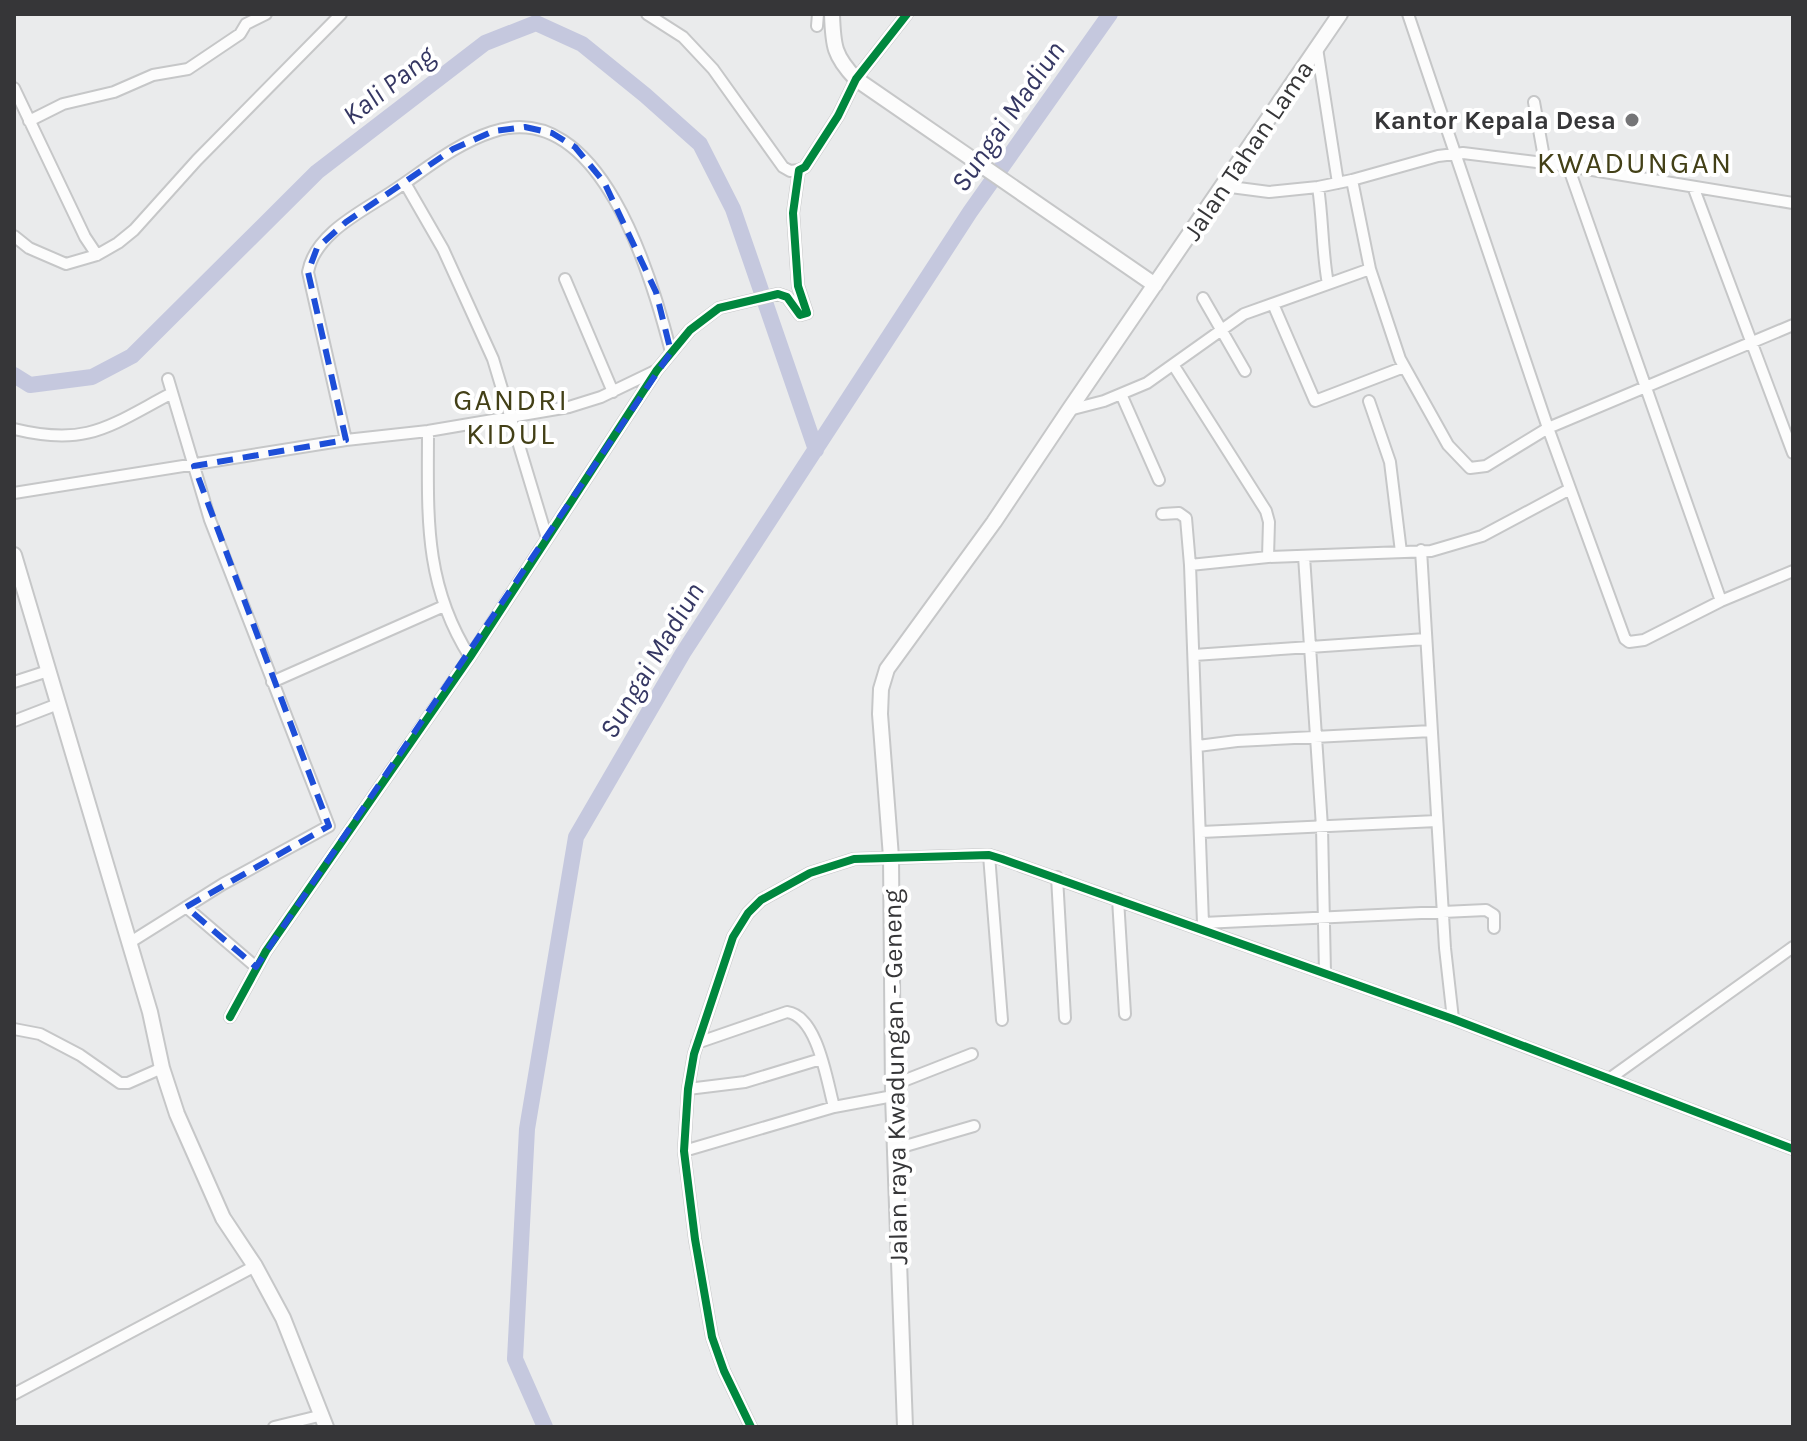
<svg xmlns="http://www.w3.org/2000/svg" width="1807" height="1441" viewBox="0 0 1807 1441" font-family="Karla,sans-serif">
	<rect width="100%" height="100%" fill="#eaebec"/>
	<g fill="none" stroke-linecap="round" stroke-linejoin="round">
		<path stroke="#c5c8de" stroke-width="16" d="M14,375L30,385L92,377L132,356L317,172L485,43L536,23L582,44L645,95L700,144L733,209L816,450
			M545,1427L515,1359L527,1129L576,837L683,653L970,212L1110,14"/>
		<g stroke="#c6c7c8" stroke-width="14">
			<path id="street" d="M647,14L683,37L713,69L783,167L790,171L799,170
				M1408,14L1548,428L1625,639L1629,642L1644,640L1721,601L1793,571
				M817,26L818,14
				M1317,48L1338,183
				M14,88L85,237L97,255
				M1534,102L1545,163
				M29,121L63,104L114,92L153,75L188,69L240,34L246,24L266,14
				M1568,166L1721,601
				M1352,180L1370,269L1400,359L1448,445L1470,468L1486,466L1548,428L1793,325
				M405,183L443,249L493,359L547,538
				M1223,186L1269,192L1318,187L1352,180L1438,156L1463,153L1568,166L1793,203
				M1318,187C1323,219 1322,252 1328,284
				M1694,189L1793,453
				M14,236L29,248L66,264L97,255L118,243L134,230L197,160L341,14
				M565,279L613,392
				M1203,298L1245,371
				M1273,304L1315,401L1404,367
				M1174,366L1266,511L1269,522L1268,557
				M1121,394L1159,480
				M1369,401L1390,462L1401,552
				M1069,410L1104,401L1147,383L1244,314L1370,269
				M14,429C88,447 109,426 172,393
				M428,431C428,514 423,583 470,657
				M346,440L308,272C315,233 363,211 393,191C425,170 455,144 492,132C600,95 652,278 671,352
				M14,493L346,440L428,431L569,407L601,397L655,371
				M1162,514L1179,513L1186,518L1190,565
				M1421,550L1445,948L1453,1019
				M1304,556L1322,827L1325,973
				M1194,655L1426,639
				M14,682L48,671
				M272,682L444,606
				M14,721L58,704
				M1198,746L1237,741L1432,731
				M1201,832L1437,821
				M989,855L1002,1020
				M1057,877L1065,1018
				M1118,899L1125,1014
				M186,907L256,967
				M1203,923L1190,565L1268,557L1431,551L1482,536L1570,489
				M1202,927L1203,923L1486,910L1494,915V928
				M129,943L223,884L329,826L210,520L168,379
				M230,1017L266,951L470,657L657,370L690,330L719,308L778,294L787,297L800,315L807,313L798,286L793,213L799,170L805,167L838,116L856,79L907,14
				M14,1029L40,1034L80,1055L120,1083H128L162,1068
				M697,1043L787,1012C818,1016 827,1082 834,1107
				M1609,1079L1793,947
				M893,1085L972,1054
				M688,1089L745,1082L821,1059
				M895,1149L974,1126
				M684,1151L834,1107L893,1096
				M14,1394L255,1266
				M274,1427L323,1415
				M751,1427L724,1371L712,1337L695,1239L684,1151L688,1089L694,1054L733,937L748,913L761,900L810,873L854,859L989,855L1002,859L1453,1019L1793,1149"/>
		</g>
		<g stroke="#c6c7c8" stroke-width="18">
			<path id="secondary" d="M832,14C833,46 834,56 856,79L1155,285
				M14,555L150,1012L162,1068L177,1114L223,1218L255,1266L283,1318L326,1427
				M905,1427L893,1096L891,857L880,714L881,689L887,669L994,522L1069,410L1340,14"/>
		</g>
		<use href="#street" stroke="#fcfcfc" stroke-width="10"/>
		<use href="#secondary" stroke="#fcfcfc" stroke-width="14"/>
		<g stroke="#fff" stroke-width="13">
			<path id="cycleway" d="M230,1017L266,951L470,657L657,370L690,330L719,308L778,294L787,297L800,315L807,313L798,286L793,213L799,170L805,167L838,116L856,79L907,14
				M751,1427L724,1371L712,1337L695,1239L684,1151L688,1089L694,1054L733,937L748,913L761,900L810,873L854,859L989,855L1002,859L1453,1019L1793,1149"/>
		</g>
		<use href="#cycleway" stroke="#00873e" stroke-width="8"/>
	</g>
	<path fill="none" stroke="#1d4ed8" stroke-width="6" stroke-dasharray="16 10" stroke-linejoin="round" d="M525,127L552,133L575,147L604,182L656,292L671,352L256,967L186,907L329,826L194,466L346,440L308,272L317,248L346,222L453,149L494,131Z"/>
	<circle fill="#757577" stroke="#fff" stroke-width="3" cx="1632" cy="120" r="8"/>
	<g text-anchor="middle" stroke-width="8" stroke-linejoin="round" paint-order="stroke">
		<g font-size="26" font-weight="bold" fill="#363638" stroke="#fff" text-anchor="end">
			<text x="1616" y="129">Kantor Kepala Desa</text>
		</g>
		<g font-size="26" fill="#363638" stroke="#fff">
			<text transform="translate(1248 150) rotate(-56)" y="9">Jalan Tahan Lama</text>
			<text transform="translate(895 1077) rotate(-91)" y="9">Jalan raya Kwadungan - Geneng</text>
		</g>
		<g font-size="28" font-style="italic" fill="#353763" stroke="#fff">
			<text transform="translate(388 85) rotate(-38)" y="10">Kali Pang</text>
			<text transform="translate(1007 116) rotate(-55)" y="10">Sungai Madiun</text>
			<text transform="translate(651 660) rotate(-59)" y="10">Sungai Madiun</text>
		</g>
		<g font-size="30" letter-spacing="2" fill="#434017" stroke="#fff">
			<text x="1635" y="173">KWADUNGAN</text>
			<text x="511" y="410">GANDRI<tspan x="511" dy="34">KIDUL</tspan></text>
		</g>
	</g>
	<rect width="1807" height="1441" fill="none" stroke="#363638" stroke-width="32"/>
</svg>
